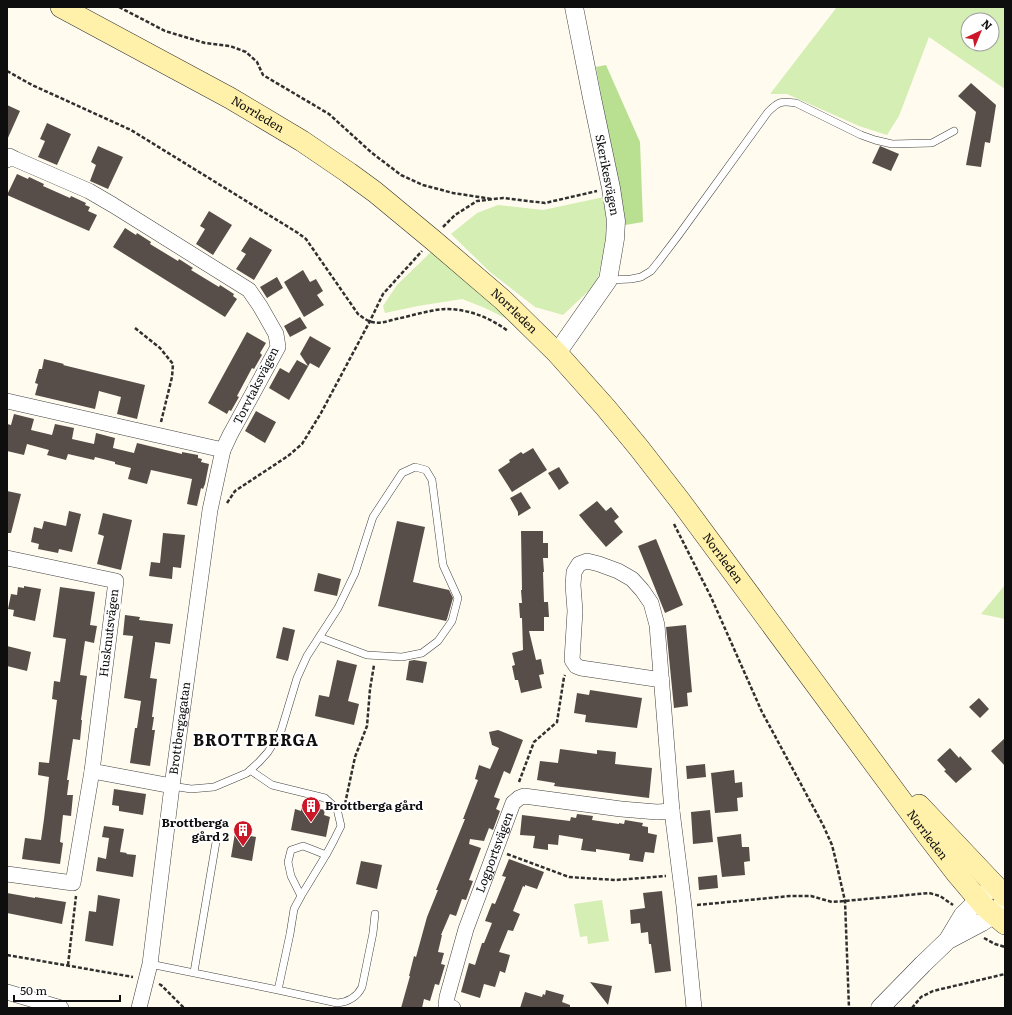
<svg xmlns="http://www.w3.org/2000/svg" width="1012" height="1015" viewBox="0 0 1012 1015" font-family="Literata,serif">
	<rect width="100%" height="100%" fill="#fffbee"/>
	<path fill="#d5eeb3" fill-rule="evenodd" d="M837,7H1005V89L929,37L899,116L887,135L859,126L787,94H770ZM968,20H992V44H968Z
		M604,197L608,239L596,284L563,315L535,307L490,272L451,234L477,213L498,205L543,210Z
		M432,251L513,322L485,308L462,299L418,306L385,313L383,306L397,285Z
		M1005,585V619L981,614Z
		M602,900L609,941L588,944L587,936L580,937L574,904Z"/>
	<path fill="#b9e091" d="M606,65L640,142L643,222L625,225L596,67Z"/>
	<path fill="#574e49" d="M971,83L996,105L990,143L985,142L981,167L966,165L976,112L958,96Z
		M7,105L20,111L7,140Z
		M47,123L71,134L57,165L38,157L45,141L40,139Z
		M98,146L123,157L108,189L90,181L96,165L91,162Z
		M880,146L899,154L891,171L872,163Z
		M17,174L28,179L29,177L44,184L43,186L70,198L71,196L86,203L85,205L90,207L88,211L97,215L89,231L7,195Z
		M209,211L232,225L213,255L196,244L205,229L200,226Z
		M125,228L136,235L137,233L151,242L150,244L178,261L179,259L193,268L191,270L219,287L220,285L234,294L233,296L237,299L225,317L113,247Z
		M250,237L272,250L254,280L236,269L246,254L241,251Z
		M303,270L310,282L316,279L323,291L317,295L324,305L304,317L284,282Z
		M277,277L283,288L267,298L260,287Z
		M300,317L307,328L290,337L284,326Z
		M247,332L266,343L260,353L262,355L254,369L252,368L237,396L239,397L231,411L229,410L227,414L208,403Z
		M310,336L331,348L319,368L310,363L289,400L269,388L280,368L289,373L297,360L308,366L300,354Z
		M44,359L64,364L63,365L145,385L137,419L117,414L121,397L99,391L95,409L35,395L38,384L35,383L39,369H42Z
		M256,411L276,422L265,443L245,431Z
		M14,414L34,419L31,430L52,435L55,424L74,428L72,439L94,444L96,433L115,438L113,448L134,453L137,443L182,454V452L198,455V458L202,459L201,462L209,464L205,484L203,489L201,488L197,506L187,504L192,479L151,470L147,484L128,479L131,468L115,464V462L95,457L94,460L68,454L66,460L47,455L49,450L27,444L24,455L7,451V424L11,425Z
		M533,448L547,470L512,492L498,470L510,462L509,460L521,452L523,454Z
		M559,467L569,483L559,490L548,473Z
		M7,491L21,494L11,533H7Z
		M521,492L531,508L518,516V512L510,498Z
		M597,501L606,511L611,507L619,517L614,521L623,532L606,547L588,526L579,515Z
		M69,511L81,514L72,552L59,549L58,553L38,549L39,544L31,542L34,527L42,529L44,521L66,526Z
		M103,513L132,520L121,570L97,564L104,536L98,534Z
		M397,521L425,527L413,582L449,590L453,598L447,619L446,621L378,606Z
		M521,531H543V543H548V558H543L544,572H543L544,602H548L549,617H544V631H529L536,660L541,659L544,674L539,675L542,688L521,693L518,680H515L512,666L515,665L512,653L523,650L522,618H520L519,603H522L521,590H522Z
		M163,533L185,535L181,568L173,567L172,579L149,576L151,562L160,563Z
		M656,539L683,605L665,613L638,546Z
		M318,573L341,579L337,596L314,591Z
		M24,586L41,589L35,621L13,616L14,610L8,609L11,594L17,595L18,587L24,588Z
		M60,587L95,592L90,625L97,626L94,643L85,641L80,675L87,676L81,720H82L80,740L73,739L67,780H69L67,795H73L71,816L63,815L60,842L63,843L60,864L22,859L25,838L41,840L44,819L49,777L38,775L39,762L49,763L57,700L52,699L54,681L60,682L66,639L53,637Z
		M125,615L140,617L139,620L173,624L170,644L155,642V645L150,678L157,679L152,717H154L152,730H155L150,766L130,763L135,728H137L141,701L124,698L133,636L123,635Z
		M686,625L692,692L687,693L688,706L674,708L666,627Z
		M283,627L295,630L288,661L276,658Z
		M7,646L31,652L27,671L7,666Z
		M337,660L357,665L348,701L359,704L354,725L315,716L319,695L329,697Z
		M414,660L427,662L423,683L406,680L409,661Z
		M590,690L642,698L637,728L585,722L586,715L574,713L577,693L589,695Z
		M979,698L989,709L980,718L969,707Z
		M498,730L523,740L510,774L504,771L494,797L500,799L496,809L500,811L493,830L489,828L484,841L470,839L469,844L481,848L469,880L473,881L466,900L462,899L456,916L450,914L441,935H442L438,952L444,953L441,964L445,965L439,985L435,984L430,1001L424,999L422,1008H401L410,976H409L414,956L416,957L427,917L438,890H436L465,819H463L478,780L475,779L479,765L490,769L499,748L492,745L489,732Z
		M1005,738V766L991,751Z
		M950,748L959,758L960,756L972,769L956,783L944,771L946,770L937,760Z
		M560,749L597,754V750L616,752L615,764L652,768L649,798L554,786L555,783L537,780L540,761L558,763Z
		M705,764L706,777L687,779L686,766Z
		M734,770L735,783L742,782L743,797L737,798L738,811L715,813L711,773Z
		M114,789L146,794L143,815L119,811V806L112,805Z
		M302,805L325,810L324,815L330,817L326,837L291,830L295,809L301,811Z
		M710,810L713,842L693,844L691,812Z
		M577,814L593,816L592,820L619,824V823L624,824L625,820L643,823L642,826L648,827V833L657,835L654,853L645,852L643,862L629,860L630,854L596,849V852L581,850L583,839L559,835L558,845L548,844V850L533,848L535,836L520,835L522,815L570,821L571,817L576,818Z
		M104,826L124,829L120,852L127,853L126,854L136,855L133,877L96,871L98,857L106,859L109,838L102,837Z
		M235,833L256,837L252,861L231,857Z
		M741,834L742,847H749L750,861L744,862L745,875L722,877L717,837Z
		M509,859L544,872L537,889L525,885V887L523,886L513,911L520,914L513,931L508,930L499,952L510,955L505,973L500,971L495,987L484,984L480,998L461,992L469,963L475,965L482,943H484L492,923L485,921L492,903L495,904L506,877L502,876Z
		M361,861L382,865L377,889L356,884Z
		M717,875L718,888L699,890L698,877Z
		M662,891L671,971L655,973L651,944H649L648,932L641,933L640,923L631,924L630,910L645,908L643,893Z
		M7,893L35,898V897L66,902L62,924L7,913Z
		M98,895L120,899L113,946L85,941L89,911L96,912Z
		M590,982L612,986L608,1005Z
		M546,990L564,995L562,1002L570,1005V1008H520L525,992L542,997L543,994L545,995Z"/>
	<g fill="none" stroke-linecap="round" stroke-linejoin="round">
		<g stroke="#414141" stroke-width="8">
			<path id="service" d="M609,280L631,279L641,277L651,271L659,261L678,236L768,112C779,101 781,101 796,103L861,135L875,140L892,144L932,143L954,131
				M250,770L272,785L325,798L337,809L341,826L334,840L326,855
				M172,786L191,789L214,787L247,773L259,762L268,752L281,731L297,678L307,656L338,608L355,573L373,517L402,473L415,467L426,470L432,480L443,565L458,598L452,621L438,641L422,653L402,657L367,655L319,637
				M150,964L278,990L337,1003C348,1002 357,997 362,987L373,933L375,914
				M194,972L217,836
				M278,990L290,934L294,909L301,896L326,855L311,849L303,846L291,850L288,862L291,876L301,896"/>
		</g>
		<g stroke="#414141" stroke-width="16">
			<g id="minor">
				<path d="M7,160L9,156L15,159L89,191L113,205L249,290L260,306L276,334L278,347L230,435L223,450L7,401"/>
				<path d="M7,558L116,581L92,771L73,883L7,874"/>
				<path d="M662,680L581,668L576,666L572,660L575,611L573,585L574,572L579,564L587,561L599,564L618,571L632,579L642,590L651,603L657,625L672,811L684,906L694,1008"/>
				<path d="M92,771L172,786"/>
				<path d="M7,992L61,1008"/>
				<path id="s1" d="M139,1008L150,964L172,786L210,510L223,450"/>
				<path id="s2" d="M453,1008L446,1005L447,997L466,929L513,803L519,798L524,796L621,809L657,812L672,811"/>
			</g>
		</g>
		<g stroke="#414141" stroke-width="19">
			<path id="tertiary" d="M557,353L608,280L615,239L616,221L611,188L592,98L574,7
				M948,940L982,922L990,917L1003,904
				M880,1008L923,964L948,940L963,915L994,885"/>
		</g>
		<g stroke="#303030" stroke-width="22">
			<g id="secondary">
				<path id="s3" d="M61,7L230,98L302,141L349,173L375,192L433,240L503,300L557,353L606,408L639,448L681,502L927,835L957,874L984,906L1005,924"/>
				<path d="M919,805L1005,896"/>
			</g>
		</g>
		<path stroke="#303030" stroke-width="2.5" stroke-dasharray="4 2" stroke-linecap="butt" d="M119,7L165,31L205,43L230,46L246,52L257,62L263,75L329,114L372,153L401,175L423,185L453,193L492,199
			M7,71L32,85L131,130L298,233L306,239L358,314C362,317 367,321 372,322C380,324 388,321 396,319C411,316 429,310 445,309C468,309 489,317 508,331
			M443,227L455,215L477,201L503,198L545,203L597,191
			M135,328L160,348L173,364L172,377L161,422
			M227,503L235,491L288,456L302,444L321,413L370,321L383,294L422,251
			M674,524L711,597L762,712L823,825L832,845L835,857L845,901L849,1008
			M519,782L534,742L557,722L564,677L565,675
			M345,804L355,757L367,726L370,689L374,665
			M507,854L569,877L616,880L666,876
			M697,905L790,896H811L832,902L845,901L929,893L940,896L953,905
			M984,938L995,944L1005,947
			M7,955L133,977
			M68,965L76,896
			M159,984L161,985L184,1008
			M912,1008L921,997L933,991L1005,974"/>
		<use href="#service" stroke="#fff" stroke-width="7"/>
		<use href="#minor" stroke="#fff" stroke-width="15"/>
		<use href="#tertiary" stroke="#fff" stroke-width="18"/>
		<use href="#secondary" stroke="#fff1a9" stroke-width="21"/>
	</g>
	<defs>
		<g id="building-pin" transform="scale(1)"><path d="M0 17L-7.5 6A9.5 9.5 0 1 1 7.5 6Z" fill="#cc1729" stroke="#fff"/><path d="M-4-6H4V6H1V3H-1V6H-4ZM-2.5-4.3h1.7v1.8h-1.7ZM.8-4.3h1.7v1.8H.8ZM-2.5-1h1.7V.8h-1.7ZM.8-1h1.7V.8H.8Z" fill="#fff"/></g>
	</defs>
	<g fill-rule="evenodd">
		<use href="#building-pin" x="311" y="806"/>
		<use href="#building-pin" x="243" y="830"/>
	</g>
	<g text-anchor="middle" stroke-width="4" stroke-linejoin="round" paint-order="stroke">
		<g font-size="12" fill="#0e0e0e" stroke="#fff">
			<text dy="4" stroke="none"><textPath href="#s3" startOffset="224">Norrleden</textPath></text>
			<text transform="translate(607 175) rotate(79)" y="4">Skerikesvägen</text>
			<text dy="4" stroke="none"><textPath href="#s3" startOffset="548">Norrleden</textPath></text>
			<text transform="translate(256 386) rotate(-63)" y="4">Torvtaksvägen</text>
			<text dy="4" stroke="none"><textPath href="#s3" startOffset="872">Norrleden</textPath></text>
			<text transform="translate(109 633) rotate(-83)" y="4">Husknutsvägen</text>
			<text dy="4" stroke="none"><textPath href="#s1" startOffset="283">Brottbergagatan</textPath></text>
			<text dy="4" stroke="none"><textPath href="#s3" startOffset="1216">Norrleden</textPath></text>
			<text dy="4" stroke="none"><textPath href="#s2" startOffset="168">Logportsvägen</textPath></text>
		</g>
		<g font-size="12" font-weight="bold" fill="#0e0e0e" stroke="#fff" text-anchor="start">
			<text x="325" y="810">Brottberga gård</text>
			<text x="229" y="827" text-anchor="end">Brottberga<tspan x="229" dy="14">gård 2</tspan></text>
		</g>
		<g font-size="16" font-weight="bold" letter-spacing="1" fill="#0e0e0e" stroke="#fff">
			<text x="256" y="746">BROTTBERGA</text>
		</g>
	</g>
	<rect width="1012" height="1015" fill="none" stroke="#0e0e0e" stroke-width="16"/>
	<g transform="translate(980 32) rotate(44)"><circle r="19" fill="#ffffff" stroke="#9f9f9f"/>
	<path d="M0-3L7 15L0 10L-7 15Z" fill="#cc1729"/>
	<text y="-6" font-size="11" font-weight="bold" text-anchor="middle" fill="#0e0e0e">N</text>
	</g>
	<path d="M14 995v6h106v-6" fill="none" stroke="#0e0e0e" stroke-width="2"/>
	<text x="20" y="995" font-size="12" fill="#0e0e0e" stroke="#ffffff" stroke-width="3" paint-order="stroke">50 m</text>
</svg>
